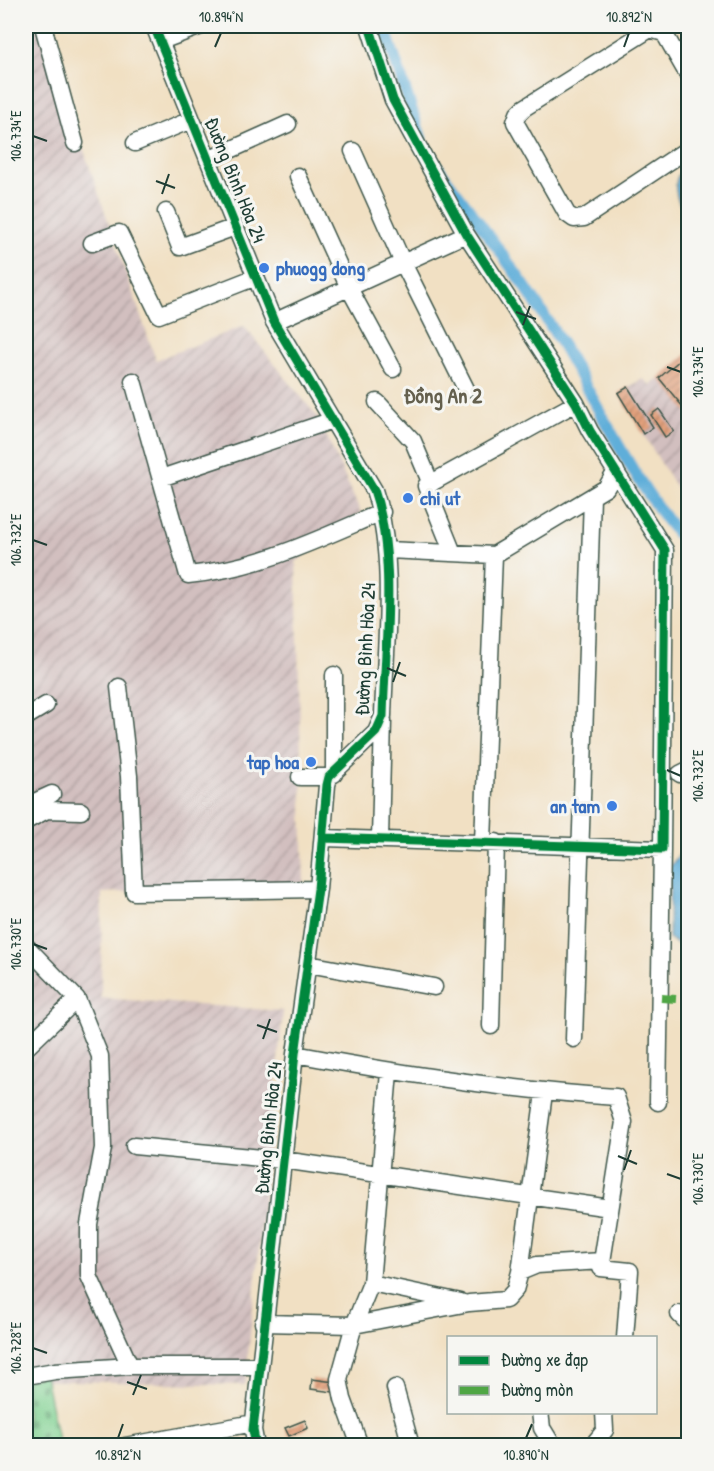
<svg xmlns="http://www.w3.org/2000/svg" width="714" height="1471" viewBox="0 0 714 1471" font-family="'Patrick Hand',sans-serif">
	<defs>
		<pattern id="industrial-furrows" width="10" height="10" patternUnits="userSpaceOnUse" patternTransform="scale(1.5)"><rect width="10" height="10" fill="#d2bfbf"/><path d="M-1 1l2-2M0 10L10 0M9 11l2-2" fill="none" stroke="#aa9c9c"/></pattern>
		<pattern id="cemetery-stones" width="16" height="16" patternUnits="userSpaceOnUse" patternTransform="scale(1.5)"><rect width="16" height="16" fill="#81d293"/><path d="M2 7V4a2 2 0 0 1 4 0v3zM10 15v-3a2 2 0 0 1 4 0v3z" fill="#69ac79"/></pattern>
		<pattern id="building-hatch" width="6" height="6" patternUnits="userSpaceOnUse" patternTransform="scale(1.5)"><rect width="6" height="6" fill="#e3a17d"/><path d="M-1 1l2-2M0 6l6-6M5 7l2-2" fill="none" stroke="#b78467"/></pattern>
	</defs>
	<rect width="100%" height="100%" fill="#f6f6f2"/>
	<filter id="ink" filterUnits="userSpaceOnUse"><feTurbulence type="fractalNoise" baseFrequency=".0167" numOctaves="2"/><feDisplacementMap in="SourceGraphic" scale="12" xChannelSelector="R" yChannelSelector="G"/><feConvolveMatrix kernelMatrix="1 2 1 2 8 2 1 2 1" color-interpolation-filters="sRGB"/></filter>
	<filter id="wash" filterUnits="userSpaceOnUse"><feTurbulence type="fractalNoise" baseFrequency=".008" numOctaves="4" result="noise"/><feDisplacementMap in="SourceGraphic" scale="24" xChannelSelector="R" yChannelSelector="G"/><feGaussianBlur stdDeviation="1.35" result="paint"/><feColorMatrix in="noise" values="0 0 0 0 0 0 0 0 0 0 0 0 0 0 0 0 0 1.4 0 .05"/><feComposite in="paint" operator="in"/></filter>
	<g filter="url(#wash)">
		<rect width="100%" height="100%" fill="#f1e0c3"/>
		<path fill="url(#industrial-furrows)" d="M26,26H36L52,58L156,360L244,326L319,419L361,513L296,562L304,883L102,893L101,998L283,1011L245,1385L26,1380Z
			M688,353V507L618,393L643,379L651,385Z"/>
		<path fill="url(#cemetery-stones)" stroke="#508864" stroke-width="1.5" d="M45,1375L59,1445L26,1446V1380Z"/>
		<path fill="#5faed9" stroke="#3f7686" stroke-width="1.5" d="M688,163V219C676,200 668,180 688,163Z
			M688,843V952L669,938L670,867Z"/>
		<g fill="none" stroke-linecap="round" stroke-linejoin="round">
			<path stroke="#5faed9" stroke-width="12" d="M384,26L421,138
				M433,161C477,220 522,278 560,341C601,410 634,485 688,546"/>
		</g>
		<g id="blocks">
			<path fill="url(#building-hatch)" d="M688,353V413L659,378Z
				M628,387L653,427L643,434L618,393Z
				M659,409L674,431L665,437L651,415Z
				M312,1379L334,1382L333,1392L311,1389Z
				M305,1420L308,1428L289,1436L285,1428Z"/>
		</g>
	</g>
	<g filter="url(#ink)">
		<use href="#blocks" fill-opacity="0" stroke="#3e5549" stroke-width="1.5"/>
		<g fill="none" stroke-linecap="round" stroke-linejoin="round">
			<g stroke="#3e5549" stroke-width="19">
				<path id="minor" d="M43,26L75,143
					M154,26L274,322L374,490C397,557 385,645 383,716L376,732L329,777L327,785L318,889L295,1054L253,1430L256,1446
					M161,41L201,26
					M688,75L664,33L650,29L524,108L518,114L515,122L567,214L574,219L584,218L688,149
					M135,143L191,120
					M353,151L403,263L466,389
					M208,160L288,124
					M298,176L349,288L393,369
					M166,212L180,247L235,227
					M92,243L119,233L159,315L256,277
					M274,322L466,234
					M133,381L188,575C261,568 316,540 382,512
					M377,402L413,441L431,484
					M161,478L333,420
					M387,550L494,555L483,842
					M453,553L426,486L576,403
					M494,555L606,488L616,471
					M334,675V774
					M119,687L129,776L134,892L318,889
					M26,717L46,705
					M680,774L688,770
					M300,777H329
					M26,806L52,794
					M26,821L47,810L81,811
					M324,838L662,849L665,550L590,431L576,403L466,234L393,100L369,26
					M380,839L383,720
					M26,946L77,999L26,1048
					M308,964L434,987
					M491,1026L496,842
					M574,1039L592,497
					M295,1054C401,1074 508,1090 616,1097L624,1122L601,1268L630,1271L625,1338
					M658,1102L662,849
					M134,1146L283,1160L610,1208
					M520,1272L537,1265L602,1261
					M371,1283L461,1302
					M679,1314L688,1323
					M263,1323L354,1325L469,1303L506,1300L515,1290L520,1272L544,1093
					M130,1366H260
					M26,1376L55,1371L130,1366L89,1276V1224L103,1148L100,1056L77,999
					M395,1388L411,1446
					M540,1412L542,1428L553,1446
					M125,1446L254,1423
					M360,1446L343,1399L339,1379L354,1325L371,1283L389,1072
					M592,1446L605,1430L604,1412"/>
			</g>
			<use href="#minor" stroke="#fff" stroke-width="16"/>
			<path stroke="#4fa644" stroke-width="8" stroke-dasharray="15 8" stroke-linecap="butt" d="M661,998L688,1000"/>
			<g stroke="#f6f6f2" stroke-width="13">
				<path id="cycleway" d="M154,26L274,322L374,490C397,557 385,645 383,716L376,732L329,777L327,785L318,889L295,1054L253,1430L256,1446
					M324,838L662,849L665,550L590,431L576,403L466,234L393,100L369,26"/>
			</g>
			<use href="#cycleway" stroke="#00873e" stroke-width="9"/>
		</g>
	</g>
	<path fill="none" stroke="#1f3d34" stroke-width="2" d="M215,47L221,33M624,47L629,33M33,136L47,141M156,181L175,188M162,194L169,174M516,312L536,319M523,325L530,306M667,367L681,372M33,540L47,545M387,668L406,676M393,682L400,662M667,770L681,776M33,944L47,949M257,1025L277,1032M263,1039L270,1019M618,1156L637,1164M624,1170L631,1150M667,1174L681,1179M33,1348L47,1353M127,1382L147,1389M133,1395L141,1375M118,1438L123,1424M526,1438L532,1424"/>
	<g fill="#3f7fe0" stroke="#f6f6f2" stroke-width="2">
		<circle cx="264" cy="268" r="6"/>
		<circle cx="408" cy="498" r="6"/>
		<circle cx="311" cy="762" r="6"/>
		<circle cx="612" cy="806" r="6"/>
	</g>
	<g text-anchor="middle" stroke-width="6" stroke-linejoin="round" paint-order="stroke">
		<g font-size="20" fill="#1f3d34" stroke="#f6f6f2">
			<text transform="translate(236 180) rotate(68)" y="7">Đường Bình Hòa 24</text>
			<text transform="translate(365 649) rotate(-87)" y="7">Đường Bình Hòa 24</text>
			<text transform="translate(268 1128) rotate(-84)" y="7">Đường Bình Hòa 24</text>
		</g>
		<g font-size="20" font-weight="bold" fill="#366cbe" stroke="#f6f6f2" text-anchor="start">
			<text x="276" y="275">phuogg dong</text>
			<text x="420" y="505">chi ut</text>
			<text x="299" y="769" text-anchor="end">tap hoa</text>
			<text x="600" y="813" text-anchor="end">an tam</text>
		</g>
		<g font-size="21" font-weight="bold" fill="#64604e" stroke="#f6f6f2">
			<text x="443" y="403">Đồng An 2</text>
		</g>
	</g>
	<rect width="714" height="1471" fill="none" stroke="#f6f6f2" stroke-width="66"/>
	<rect x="447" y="1336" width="210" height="78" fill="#f6f6f2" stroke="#a0aca6" stroke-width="1.5"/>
	<rect x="459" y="1356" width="30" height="9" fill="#00873e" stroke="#a0aca6" stroke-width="1.5"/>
	<text x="501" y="1366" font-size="18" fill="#1f3d34">Đường xe đạp</text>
	<rect x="459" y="1386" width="30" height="9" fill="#4fa644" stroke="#a0aca6" stroke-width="1.5"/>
	<text x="501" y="1396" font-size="18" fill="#1f3d34">Đường mòn</text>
	<rect x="33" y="33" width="648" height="1405" fill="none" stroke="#1f3d34" stroke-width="2"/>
	<g font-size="15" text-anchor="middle" fill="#1f3d34">
		<text x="221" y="22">10.894°N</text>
		<text x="629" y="22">10.892°N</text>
		<text transform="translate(16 136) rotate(-90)" y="5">106.734°E</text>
		<text transform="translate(698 372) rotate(-90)" y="5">106.734°E</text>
		<text transform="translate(16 540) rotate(-90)" y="5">106.732°E</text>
		<text transform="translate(698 776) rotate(-90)" y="5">106.732°E</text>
		<text transform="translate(16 944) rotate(-90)" y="5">106.730°E</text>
		<text transform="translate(698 1179) rotate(-90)" y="5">106.730°E</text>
		<text transform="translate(16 1348) rotate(-90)" y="5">106.728°E</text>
		<text x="118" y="1460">10.892°N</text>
		<text x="526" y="1460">10.890°N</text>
	</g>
</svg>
